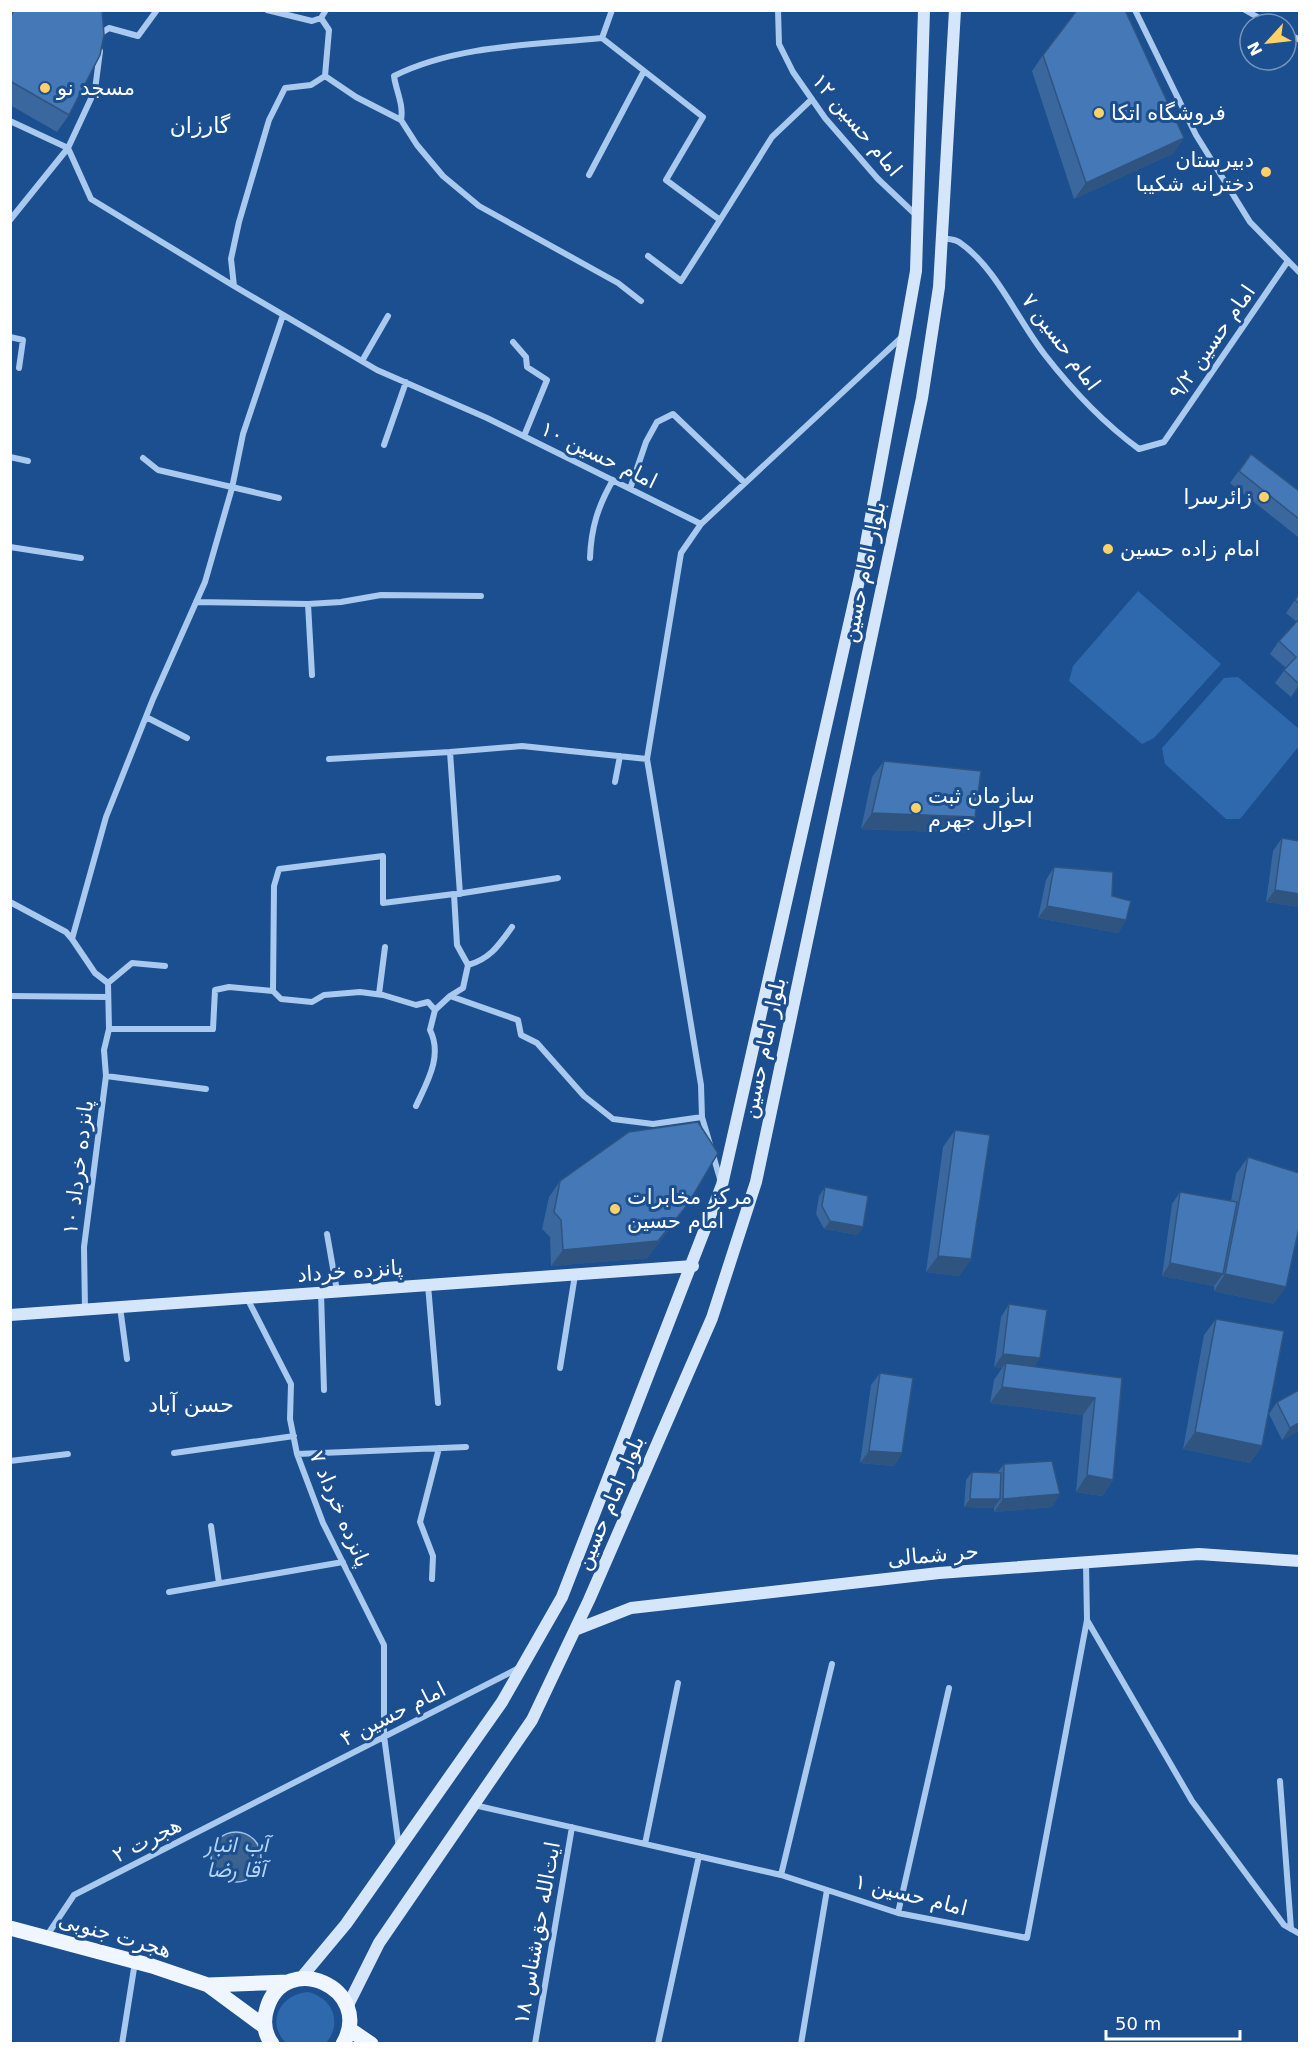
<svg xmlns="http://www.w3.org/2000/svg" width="1310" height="2054" viewBox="0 0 1310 2054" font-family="'DejaVu Sans',Vazirmatn,sans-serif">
	<rect width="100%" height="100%" fill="#1b4f8f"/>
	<path fill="#2e69ad" d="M1138,591L1221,664L1154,738L1142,744L1069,681L1073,666Z
		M1238,677L1299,729V746L1240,819H1226L1165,764L1162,748L1224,678Z
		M308,1992C333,1998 343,2023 326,2043H286C265,2022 281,1994 308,1992Z"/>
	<path fill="#3c6290" stroke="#9cc4f0" stroke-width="1.5" d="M211 1857a25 25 0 1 1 50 0a25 25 0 1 1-50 0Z"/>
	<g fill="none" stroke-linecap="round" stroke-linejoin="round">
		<path stroke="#a9c9ee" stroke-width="6" d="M267,10L312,21L321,18
			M326,10L321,18L329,30L325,76L356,97L401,120C404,105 396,91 394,76C456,45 534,45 602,38L703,117L666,180L720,220L772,137L812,99
			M778,10L779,44L793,72L825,118L878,179L916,215
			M1135,10L1196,135L1250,222L1300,273
			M1245,10L1270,24
			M1286,33L1300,40
			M100,34L109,28L138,36L157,10
			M602,38L612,10
			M401,120L417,145L443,176L479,206L618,283L641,301
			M10,121L68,148
			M68,148L91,199L234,286L231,259L239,222L269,120L285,88L311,85L325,76
			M589,175L644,71
			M10,220L68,148L95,90L100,51
			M942,238C947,239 955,239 959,242C996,267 1018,321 1045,355C1073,391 1102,422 1139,449L1164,442L1288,261
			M648,256L681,281L720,220
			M234,286L377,370L487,418L701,524L903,336
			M10,337L23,340L19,368
			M513,342L526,357L527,367L547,380L524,436
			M362,361L388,316
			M384,445L406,382
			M10,457L28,461
			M143,458L158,470L279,498
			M630,489L646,442L657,422L673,414L745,483
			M701,524L681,553L647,759L701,1085L702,1117L720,1179
			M10,547L81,558
			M590,558C591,528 598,506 613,480
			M196,602L308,604L341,602L381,595L481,596
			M308,604L312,675
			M146,717L187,738
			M450,752L522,746L647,759
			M329,759L450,752L460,894
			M615,782L620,756
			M457,894L558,878
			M10,902L66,932L72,939L106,817L153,699L205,582L232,488L243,434L283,315
			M72,939L95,973L108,983
			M468,965C490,959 499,945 512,927
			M165,966L132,963L108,983L109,1029H213L215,990L229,987L273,991
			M379,994L385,947
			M10,996L108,997
			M435,1010L428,1002L416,1005L383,995L360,992L324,995L312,1002L281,999L273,991L274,886L279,869L383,856V903L454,894L457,945L468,965L463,988L450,996
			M106,1076L206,1089
			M416,1106C427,1082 443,1056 430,1030L435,1010L450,996L518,1020L521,1035L537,1043L584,1096L613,1119L653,1124L702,1117
			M327,1234L337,1291
			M428,1285L438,1403
			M321,1293L324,1390
			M247,1298L291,1384L290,1419L297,1454L323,1523L384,1645V1736L399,1848
			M120,1307L127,1359
			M85,1310L84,1247L106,1076L104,1050L109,1029
			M560,1368L575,1275
			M174,1453L294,1436
			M297,1454L466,1447
			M10,1461L68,1454
			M211,1526L219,1583
			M432,1579L433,1556L420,1522L439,1448
			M169,1592L343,1562
			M1087,1620L1192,1801L1284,1925L1300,1934
			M1280,1781L1291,1929
			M474,1805L781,1875L898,1913L1027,1938L1087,1620L1086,1563
			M645,1844L678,1683
			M781,1875L832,1664
			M898,1913L949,1688
			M46,1937L74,1895L517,1669
			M122,2044L135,1962
			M535,2044L572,1827
			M658,2044L699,1856
			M801,2044L827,1890"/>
		<path stroke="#d6e6fa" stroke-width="12" d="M10,1315L693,1266
			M575,1630L631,1608L939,1573L1199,1554L1300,1561
			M301,1978L346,1924L502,1702L562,1597L722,1185L860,576L905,333L916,271L924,10
			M347,2007L379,1943L532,1720L589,1600L712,1318L756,1182L922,398L939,287L955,10"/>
		<path stroke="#f0f6ff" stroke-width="15" d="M10,1928L152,1966L208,1985
			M265,2027L208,1985L288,1982
			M349,2029L371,2044
			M272,2044C264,2033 263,2020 267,2008C285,1949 375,1988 343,2044"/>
	</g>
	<path fill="#3a679d" d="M10,10H102L69,115L57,132L10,105Z
		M1043,55L1184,138L1172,154L1074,199L1032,71Z
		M1251,454L1299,491V535L1298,537L1230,483Z
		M1299,594V687L1291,697L1275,683L1286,668L1270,654L1279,641L1297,622L1286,613Z
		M884,761L975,817L964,833L861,829L872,777Z
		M1282,838L1299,907L1266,902L1273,851Z
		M1054,867L1112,896L1126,920L1118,933L1038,918L1046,880Z
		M955,1130L971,1259L959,1276L926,1272L943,1147Z
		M1248,1157L1274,1304L1214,1291V1286L1162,1276L1172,1204L1180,1192L1231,1201L1236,1174Z
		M560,1181L676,1221L647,1258L551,1266L550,1237L542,1229L549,1197Z
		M825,1187L858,1235L824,1229L816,1214L819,1196Z
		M1009,1304L1040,1358L1034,1367L1122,1378L1113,1480L1102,1496L1076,1492L1083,1415L990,1403L994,1380L1002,1368L994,1367L1001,1317Z
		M1216,1319L1262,1446L1250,1463L1183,1449L1204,1335Z
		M880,1373L902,1453L894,1466L860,1463L871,1385Z
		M1277,1402L1299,1431L1282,1440L1269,1414Z
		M1004,1464L1060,1494L1052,1507L994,1512V1508L964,1507L966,1480L972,1472L997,1473Z"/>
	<path fill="#305480" d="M1184,138L1172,154L1074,199L1086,183Z
		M1299,684V687L1291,697Z
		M872,813L975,817L964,833L861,829Z
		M1275,890L1299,894V907L1266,902Z
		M1047,906L1126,920L1118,933L1038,918Z
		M688,1204L676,1221L647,1258L551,1266L563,1250Z
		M830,1221L863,1227L858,1235L824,1229Z
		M938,1256L971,1259L959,1276L926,1272Z
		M1170,1263L1223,1274L1214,1286L1162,1276Z
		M1225,1274L1286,1287L1274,1304L1214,1291Z
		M1003,1354L1040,1358L1031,1371L1006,1363L1002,1368L994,1367Z
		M1002,1387L1095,1398L1083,1415L990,1403Z
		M1299,1423V1431L1282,1440L1290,1428Z
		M1195,1432L1262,1446L1250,1463L1183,1449Z
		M869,1451L902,1453L894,1466L860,1463Z
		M1087,1475L1113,1480L1102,1496L1076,1492Z
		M1060,1494L1052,1507L994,1512L1003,1499Z
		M970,1499H1000L994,1508L964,1507Z"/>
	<path fill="#4478b7" stroke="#305480" stroke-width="1.5" d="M14,10H102L104,35L100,55L69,115L10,81V18Z
		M1077,10H1125L1184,138L1086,183L1043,55Z
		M1251,454L1299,491V519L1239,471Z
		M1299,594V604L1295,600Z
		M1299,619V684L1284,670L1296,657L1279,641Z
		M884,761L981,771L975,817L872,813Z
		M1282,838L1299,841V894L1275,890Z
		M1054,867L1113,872L1112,896L1131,901L1126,920L1047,906Z
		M698,1122L718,1153L688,1204L658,1241L563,1250L561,1220L554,1212L560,1181L629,1132Z
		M955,1130L990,1135L971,1259L938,1256Z
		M1248,1157L1299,1173V1228L1286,1287L1225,1274Z
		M825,1187L868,1196L863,1227L830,1221L822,1206Z
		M1180,1192L1237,1202L1223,1274L1170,1263Z
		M1009,1304L1047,1310L1040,1358L1003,1354Z
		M1216,1319L1284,1331L1262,1446L1195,1432Z
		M1006,1363L1122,1378L1113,1480L1087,1475L1095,1398L1002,1387Z
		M880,1373L913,1378L902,1453L869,1451Z
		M1299,1390V1423L1290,1428L1277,1402Z
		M1052,1461L1060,1494L1003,1499L1004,1464Z
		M972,1472L1001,1473L1000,1499H970Z"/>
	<g fill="#ffd166" stroke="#1b4f8f" stroke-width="2">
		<circle cx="45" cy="88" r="6"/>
		<circle cx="1099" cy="113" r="6"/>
		<circle cx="1266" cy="172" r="6"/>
		<circle cx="1264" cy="497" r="6"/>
		<circle cx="1108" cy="549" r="6"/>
		<circle cx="916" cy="808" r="6"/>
		<circle cx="615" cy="1209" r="6"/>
	</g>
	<g text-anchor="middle" stroke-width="6" stroke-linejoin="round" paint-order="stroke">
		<g font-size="21" fill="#fff" stroke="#1b4f8f" text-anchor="start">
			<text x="57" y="95">مسجد نو</text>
			<text x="1111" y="120">فروشگاه اتکا</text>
			<text x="1254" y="167" text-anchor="end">دبیرستان<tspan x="1254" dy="24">دخترانه شکیبا</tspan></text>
			<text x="1252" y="504" text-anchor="end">زائرسرا</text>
			<text x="1120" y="556">امام زاده حسین</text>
			<text x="928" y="803">سازمان ثبت<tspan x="928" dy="24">احوال جهرم</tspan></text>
			<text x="627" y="1204">مرکز مخابرات<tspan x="627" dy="24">امام حسین</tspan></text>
		</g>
		<g font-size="21" fill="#fff" stroke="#1b4f8f">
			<text transform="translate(857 125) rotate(50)" y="7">امام حسین ۱۲</text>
			<text transform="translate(1061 342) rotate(53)" y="7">امام حسین ۷</text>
			<text transform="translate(1212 342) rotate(-55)" y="7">امام حسین ۹/۲</text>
			<text transform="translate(599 455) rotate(26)" y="7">امام حسین ۱۰</text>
			<text transform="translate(864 572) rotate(-78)" y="7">بلوار امام حسین</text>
			<text transform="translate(764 1048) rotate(-78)" y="7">بلوار امام حسین</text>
			<text transform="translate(78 1167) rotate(-83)" y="7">پانزده خرداد ۱۰</text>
			<text transform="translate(350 1271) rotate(-4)" y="7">پانزده خرداد</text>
			<text transform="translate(610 1503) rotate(-67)" y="7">بلوار امام حسین</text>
			<text transform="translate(340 1509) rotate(67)" y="7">پانزده خرداد ۷</text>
			<text transform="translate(933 1555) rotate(-5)" y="7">حر شمالی</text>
			<text transform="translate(393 1714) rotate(-27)" y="7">امام حسین ۴</text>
			<text transform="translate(147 1840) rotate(-27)" y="7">هجرت ۲</text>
			<text transform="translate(911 1895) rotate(14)" y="7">امام حسین ۱</text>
			<text transform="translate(537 1933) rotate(-80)" y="7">ایت‌الله حق‌شناس ۱۸</text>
			<text transform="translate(115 1935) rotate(16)" y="7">هجرت جنوبی</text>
		</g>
		<g font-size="22" fill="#fff" stroke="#1b4f8f">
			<text x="200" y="133">گارزان</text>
			<text x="191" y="1412">حسن آباد</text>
		</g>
		<g font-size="22" font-style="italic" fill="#b5d3f5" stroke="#1b4f8f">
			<text x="236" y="1852">آب انبار<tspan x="236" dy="25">آقا رضا</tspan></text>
		</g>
	</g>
	<rect width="1310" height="2054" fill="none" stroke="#ffffff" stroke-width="24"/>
	<g transform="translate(1268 42) rotate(243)"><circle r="28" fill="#1b4f8f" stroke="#7695bc" stroke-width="1.5"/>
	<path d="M0-4.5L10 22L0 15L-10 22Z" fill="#ffd166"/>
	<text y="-9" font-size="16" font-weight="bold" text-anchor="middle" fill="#ffffff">N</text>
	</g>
	<path d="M1106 2030v9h134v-9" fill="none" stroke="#ffffff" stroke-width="3"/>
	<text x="1115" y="2030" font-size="18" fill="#ffffff" stroke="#1b4f8f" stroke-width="4.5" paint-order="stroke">50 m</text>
</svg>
